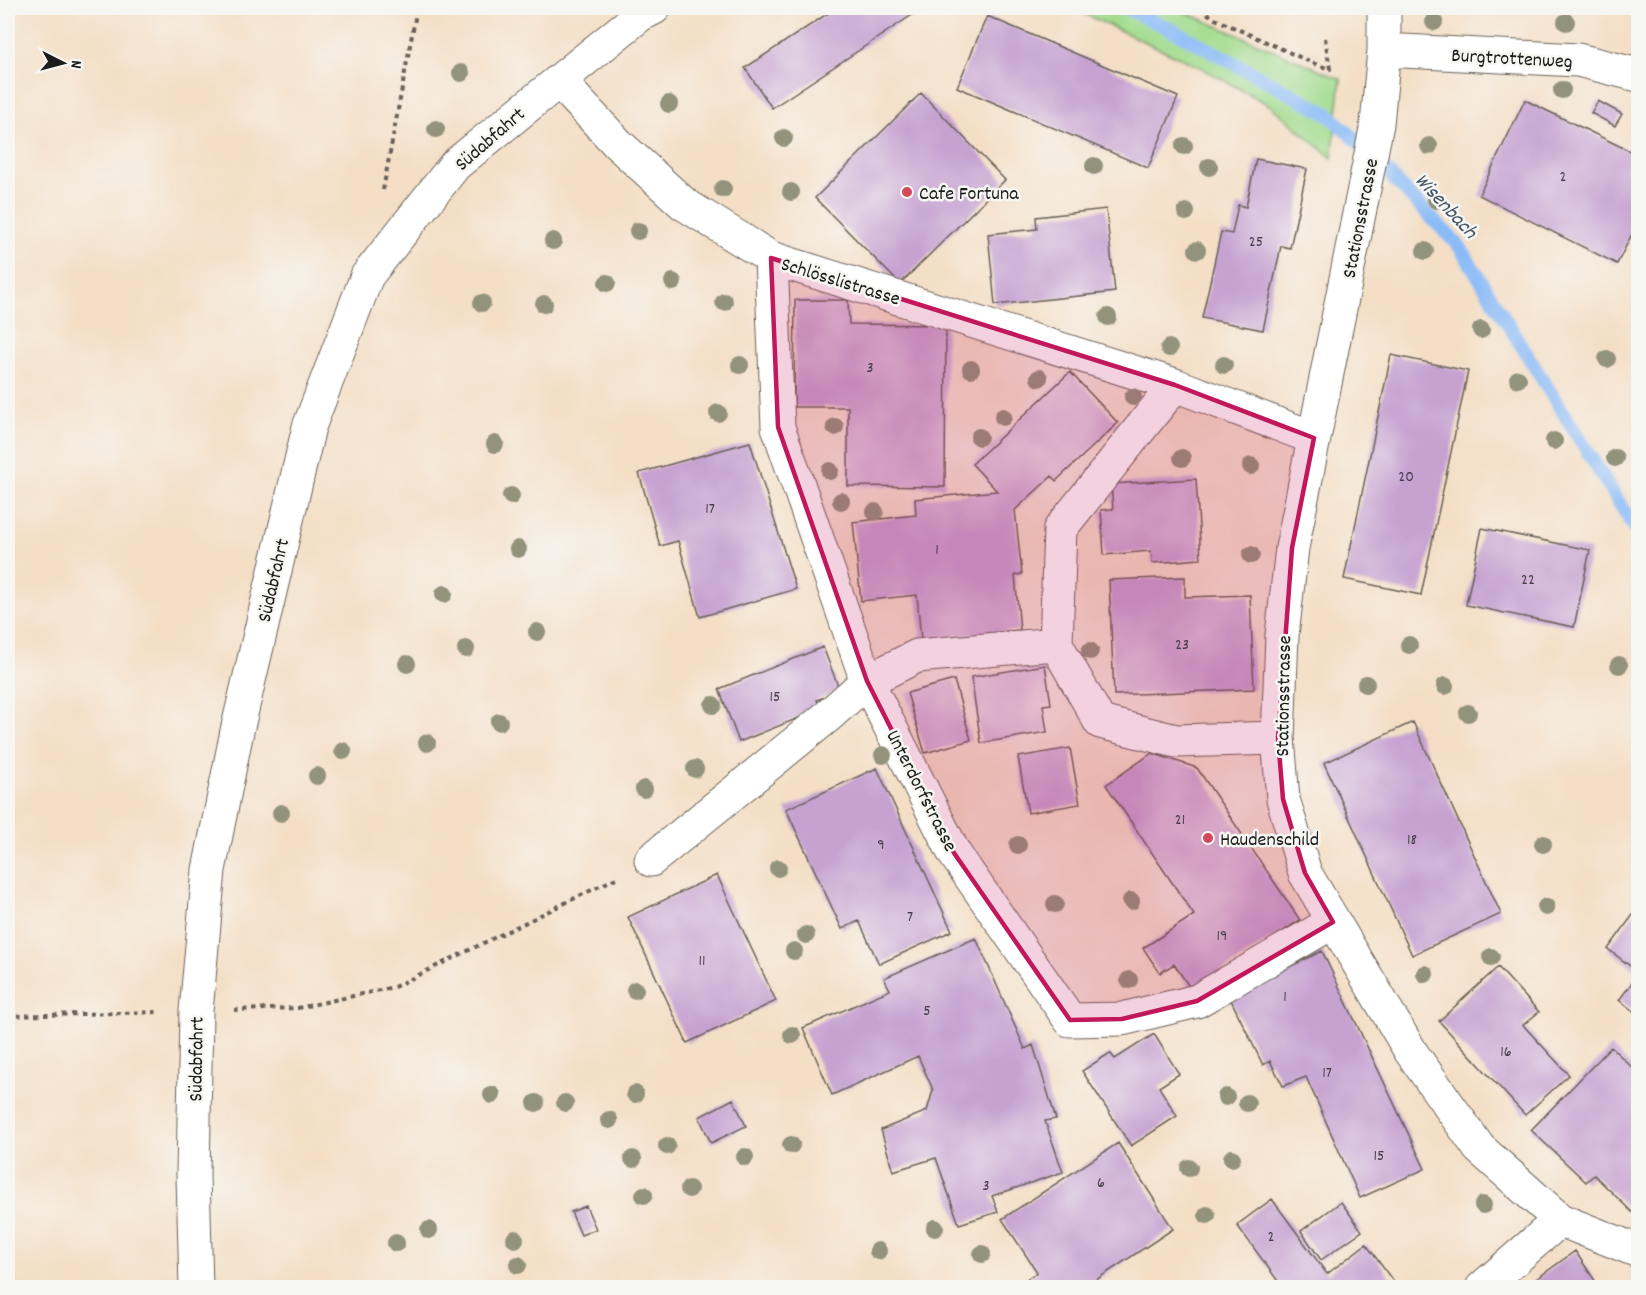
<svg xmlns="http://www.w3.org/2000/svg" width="1646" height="1295" viewBox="0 0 1646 1295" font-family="Dekko,sans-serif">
	<rect width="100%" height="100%" fill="#f6f6f2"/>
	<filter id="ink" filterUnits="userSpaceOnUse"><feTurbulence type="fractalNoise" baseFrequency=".0167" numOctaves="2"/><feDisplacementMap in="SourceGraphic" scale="12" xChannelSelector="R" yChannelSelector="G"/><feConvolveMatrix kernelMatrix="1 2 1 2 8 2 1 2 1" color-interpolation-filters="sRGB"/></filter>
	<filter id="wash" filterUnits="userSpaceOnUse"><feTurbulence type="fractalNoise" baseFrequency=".008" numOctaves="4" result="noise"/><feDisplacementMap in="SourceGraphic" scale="24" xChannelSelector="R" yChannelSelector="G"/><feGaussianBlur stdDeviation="1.35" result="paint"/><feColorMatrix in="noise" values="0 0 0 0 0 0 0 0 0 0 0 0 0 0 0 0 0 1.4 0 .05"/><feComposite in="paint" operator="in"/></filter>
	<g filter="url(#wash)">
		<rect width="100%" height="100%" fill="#f4dfc6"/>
		<path fill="#a1db8d" stroke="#5e7c54" stroke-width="1.5" d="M1071,8H1175L1341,79L1332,158L1271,106L1200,67Z"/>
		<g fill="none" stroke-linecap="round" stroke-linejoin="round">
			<path stroke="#8bbbf7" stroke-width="14" d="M1125,8L1171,29L1328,114L1358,142L1460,247L1638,533"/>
		</g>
		<g id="blocks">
			<path fill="#c6a2d1" d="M836,8H920L921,9L772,108L745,68Z
				M987,16L1178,97L1148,168L957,87Z
				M921,93L1005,180L900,284L815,198Z
				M1525,100L1638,155V222L1617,264L1479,195Z
				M1598,101L1622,114L1615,126L1591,113Z
				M1256,159L1307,169L1290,248L1281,246L1263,330L1202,318L1221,232L1232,234L1238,205L1246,207Z
				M1106,209L1115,292L995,305L988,234L1037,229L1036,217Z
				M795,300H848L849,324L946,325L945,487L848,486V407H794Z
				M1391,355L1468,371L1421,595L1344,579Z
				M1070,372L1118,423L1056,481L1052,476L1015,510L1022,574L1015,575L1020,630L921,640L917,595L861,601L853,522L916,515L915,499L997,491L972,464Z
				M750,442L796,589L700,617L678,541L660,546L639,473Z
				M1196,479L1201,559L1152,563L1151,551L1104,555L1101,510L1113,509L1111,484Z
				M1482,528L1590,550L1574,627L1466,605Z
				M1185,577V597L1250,595L1254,689L1114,695L1109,580Z
				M823,647L840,691L817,700L821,709L739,742L719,689Z
				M1045,665L1051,704L1043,705L1047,732L981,743L971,677Z
				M954,680L971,740L925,753L907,693Z
				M1413,722L1501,914L1412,955L1324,763Z
				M1070,748L1080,804L1028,813L1018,757Z
				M1152,753L1197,768L1300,920L1192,991L1174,964L1160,973L1143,948L1194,915L1106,785Z
				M877,768L952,931L879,964L859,921L842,929L786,809Z
				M717,875L776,1001L687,1043L628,917Z
				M1638,908V972L1608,949Z
				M976,938L1025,1049L1033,1045L1056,1119L1045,1121L1063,1172L992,1196L998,1212L959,1224L936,1158L893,1171L881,1130L927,1111L933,1090L918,1056L832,1095L803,1028L890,990L884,978Z
				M1322,951L1425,1169L1360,1198L1306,1077L1283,1086L1270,1061L1263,1065L1229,996Z
				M1498,967L1539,1012L1523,1025L1569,1075L1525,1115L1439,1021Z
				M1638,975V1015L1619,1000Z
				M1154,1034L1179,1074L1159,1087L1177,1116L1131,1146L1082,1071L1110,1053L1115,1059Z
				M1611,1047L1638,1073V1218L1594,1175L1586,1182L1531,1130Z
				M733,1099L746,1126L711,1143L699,1117Z
				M1118,1143L1173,1229L1084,1288H1013L1037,1272L1002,1219Z
				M1272,1199L1327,1274L1366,1244L1398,1288H1283L1237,1225Z
				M1341,1202L1362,1231L1321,1260L1301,1231Z
				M586,1206L596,1229L581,1235L571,1212Z
				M1575,1251L1600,1288H1524Z"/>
		</g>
	</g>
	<g filter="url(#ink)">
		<use href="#blocks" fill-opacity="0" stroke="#686058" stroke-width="1.5"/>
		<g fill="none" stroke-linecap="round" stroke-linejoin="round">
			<g stroke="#686058" stroke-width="35">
				<path id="minor" d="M1384,8V50L1377,124L1292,548L1282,635L1278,738L1283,799L1305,873L1411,1052L1479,1148L1560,1220L1638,1251
					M1384,50L1578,60L1638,75
					M559,81L618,144L684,204L771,258L1175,385L1314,438
					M771,258L778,427L867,681L954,853L1070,1020L1122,1019L1197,1001L1333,922
					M1175,385L1060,529L1056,644L1100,722L1176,741L1278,738
					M651,860L828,716L867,681L917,656L1056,644
					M196,1288L193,1175L196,1011L209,870L237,731L309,427L367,276L455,165L640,15L654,8
					M1482,1288L1560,1220"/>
			</g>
			<path stroke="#686058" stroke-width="4" stroke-dasharray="4.5 4.5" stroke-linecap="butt" d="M8,8H15
				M1200,8L1215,19L1315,64L1330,69L1325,38
				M383,190L417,8
				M234,1010L298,1008L394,987L616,878
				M8,1016L157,1012"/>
			<use href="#minor" stroke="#fff" stroke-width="33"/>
		</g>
		<g fill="#93937b">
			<circle cx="1434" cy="22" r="9"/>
			<circle cx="1566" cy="22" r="9"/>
			<circle cx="461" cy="73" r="9"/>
			<circle cx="1562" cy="90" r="9"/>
			<circle cx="669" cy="104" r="9"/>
			<circle cx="436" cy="129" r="9"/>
			<circle cx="784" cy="138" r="9"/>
			<circle cx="1184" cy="146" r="9"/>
			<circle cx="1429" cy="146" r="9"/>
			<circle cx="1094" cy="166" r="9"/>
			<circle cx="1209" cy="167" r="9"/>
			<circle cx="723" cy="189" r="9"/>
			<circle cx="791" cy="192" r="9"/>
			<circle cx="1436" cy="200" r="9"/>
			<circle cx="1186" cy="212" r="9"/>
			<circle cx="638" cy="231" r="9"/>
			<circle cx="553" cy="241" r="9"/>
			<circle cx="1197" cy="250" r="9"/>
			<circle cx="1425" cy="251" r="9"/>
			<circle cx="673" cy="282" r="9"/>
			<circle cx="607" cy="283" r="9"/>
			<circle cx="724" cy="302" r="9"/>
			<circle cx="482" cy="303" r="9"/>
			<circle cx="544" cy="304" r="9"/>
			<circle cx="1108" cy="317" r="9"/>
			<circle cx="1481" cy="330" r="9"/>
			<circle cx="1169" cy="348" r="9"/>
			<circle cx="1607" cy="359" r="9"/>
			<circle cx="740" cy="365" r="9"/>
			<circle cx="1224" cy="365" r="9"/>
			<circle cx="971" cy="369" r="9"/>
			<circle cx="1039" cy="378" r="9"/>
			<circle cx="1518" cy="379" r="9"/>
			<circle cx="1133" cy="397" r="9"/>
			<circle cx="718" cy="413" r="9"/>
			<circle cx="1003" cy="417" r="9"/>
			<circle cx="835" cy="427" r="9"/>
			<circle cx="979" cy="437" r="9"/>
			<circle cx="1554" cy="441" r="9"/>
			<circle cx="495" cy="444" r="9"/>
			<circle cx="1182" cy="458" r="9"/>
			<circle cx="1615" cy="458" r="9"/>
			<circle cx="1251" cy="466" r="9"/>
			<circle cx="830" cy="471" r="9"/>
			<circle cx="511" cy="496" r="9"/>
			<circle cx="841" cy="501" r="9"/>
			<circle cx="875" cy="512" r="9"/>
			<circle cx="518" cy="549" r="9"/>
			<circle cx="1251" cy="555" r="9"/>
			<circle cx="444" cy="594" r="9"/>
			<circle cx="537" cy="632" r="9"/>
			<circle cx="1409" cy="645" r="9"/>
			<circle cx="466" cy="649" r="9"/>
			<circle cx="1090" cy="651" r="9"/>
			<circle cx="407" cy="664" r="9"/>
			<circle cx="1619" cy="665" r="9"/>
			<circle cx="1366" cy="684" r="9"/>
			<circle cx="1445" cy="686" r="9"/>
			<circle cx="713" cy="705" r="9"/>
			<circle cx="1468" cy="713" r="9"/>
			<circle cx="499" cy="722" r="9"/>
			<circle cx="427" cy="743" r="9"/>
			<circle cx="343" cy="751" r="9"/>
			<circle cx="883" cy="755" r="9"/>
			<circle cx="695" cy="769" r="9"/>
			<circle cx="317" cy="776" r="9"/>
			<circle cx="644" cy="789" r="9"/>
			<circle cx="281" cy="813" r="9"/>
			<circle cx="1543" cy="844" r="9"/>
			<circle cx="1018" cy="845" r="9"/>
			<circle cx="778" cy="868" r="9"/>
			<circle cx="1131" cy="901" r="9"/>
			<circle cx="1055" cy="904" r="9"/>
			<circle cx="1546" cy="907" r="9"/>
			<circle cx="806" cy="935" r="9"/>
			<circle cx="794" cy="951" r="9"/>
			<circle cx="1491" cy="957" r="9"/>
			<circle cx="1425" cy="974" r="9"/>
			<circle cx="1129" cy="980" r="9"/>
			<circle cx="635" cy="990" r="9"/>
			<circle cx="792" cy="1035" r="9"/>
			<circle cx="635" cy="1094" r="9"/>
			<circle cx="492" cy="1095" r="9"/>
			<circle cx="1226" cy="1097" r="9"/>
			<circle cx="536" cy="1103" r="9"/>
			<circle cx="565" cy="1103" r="9"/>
			<circle cx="1247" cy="1103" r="9"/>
			<circle cx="609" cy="1120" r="9"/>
			<circle cx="791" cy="1145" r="9"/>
			<circle cx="667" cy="1146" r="9"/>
			<circle cx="745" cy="1157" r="9"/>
			<circle cx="1232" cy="1158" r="9"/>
			<circle cx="633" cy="1159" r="9"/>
			<circle cx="1189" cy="1168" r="9"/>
			<circle cx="689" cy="1189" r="9"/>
			<circle cx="644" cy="1195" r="9"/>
			<circle cx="1483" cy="1205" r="9"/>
			<circle cx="1207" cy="1215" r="9"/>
			<circle cx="935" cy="1228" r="9"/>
			<circle cx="429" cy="1230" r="9"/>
			<circle cx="515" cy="1239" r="9"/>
			<circle cx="396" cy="1243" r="9"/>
			<circle cx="878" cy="1251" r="9"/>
			<circle cx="982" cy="1254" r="9"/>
			<circle cx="518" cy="1265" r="9"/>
		</g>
	</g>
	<path fill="#c2185b" fill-opacity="0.2" stroke="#c2185b" stroke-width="4.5" stroke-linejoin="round" d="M771,258L1175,385L1314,438L1292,548L1278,738L1283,799L1305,873L1333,922L1197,1001L1122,1019L1070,1020L954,853L867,681L778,427Z"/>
	<g fill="#d1495b" stroke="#f6f6f2" stroke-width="2">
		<circle cx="907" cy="192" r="6"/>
		<circle cx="1208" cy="838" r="6"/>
	</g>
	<g text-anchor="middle" stroke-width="5" stroke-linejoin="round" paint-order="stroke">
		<g font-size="16" fill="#463e49">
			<text x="1563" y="181">2</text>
			<text x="1256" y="246">25</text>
			<text x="870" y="372">3</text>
			<text x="1406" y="481">20</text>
			<text x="710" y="513">17</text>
			<text x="937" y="554">1</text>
			<text x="1528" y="584">22</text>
			<text x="1182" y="649">23</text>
			<text x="775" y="701">15</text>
			<text x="1180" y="824">21</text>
			<text x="1412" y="844">18</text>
			<text x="881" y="849">9</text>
			<text x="910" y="921">7</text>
			<text x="1222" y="940">19</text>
			<text x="702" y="965">11</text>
			<text x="1285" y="1001">1</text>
			<text x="927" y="1015">5</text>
			<text x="1506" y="1056">16</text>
			<text x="1327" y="1077">17</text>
			<text x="1379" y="1160">15</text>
			<text x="1101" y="1187">6</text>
			<text x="986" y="1190">3</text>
			<text x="1271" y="1241">2</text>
		</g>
		<g font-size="20" fill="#1c1c1c" stroke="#f6f6f2">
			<text transform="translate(1512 57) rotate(3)" y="7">Burgtrottenweg</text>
			<text transform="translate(489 138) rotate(-41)" y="7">Südabfahrt</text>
			<text transform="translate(1359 218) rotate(-79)" y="7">Stationsstrasse</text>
			<text transform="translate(841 280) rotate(17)" y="7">Schlösslistrasse</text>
			<text transform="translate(272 580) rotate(-77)" y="7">Südabfahrt</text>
			<text transform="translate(1282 696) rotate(-89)" y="7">Stationsstrasse</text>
			<text transform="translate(923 790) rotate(63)" y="7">Unterdorfstrasse</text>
			<text transform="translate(195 1059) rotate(-89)" y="7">Südabfahrt</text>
		</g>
		<g font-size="20" fill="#1c1c1c" stroke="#f6f6f2" text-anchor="start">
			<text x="919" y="199">Cafe Fortuna</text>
			<text x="1220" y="845">Haudenschild</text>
		</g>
		<g font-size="21" font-style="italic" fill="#435469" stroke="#f6f6f2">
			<text transform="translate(1447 205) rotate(47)" y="7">Wisenbach</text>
		</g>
	</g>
	<rect width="1646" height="1295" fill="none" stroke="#f6f6f2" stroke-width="30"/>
	<g transform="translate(63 63) rotate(96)" stroke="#f6f6f2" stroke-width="4.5" paint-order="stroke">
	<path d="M0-4.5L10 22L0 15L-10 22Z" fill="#1c1c1c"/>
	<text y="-9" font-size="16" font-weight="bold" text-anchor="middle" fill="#1c1c1c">N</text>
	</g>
</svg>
